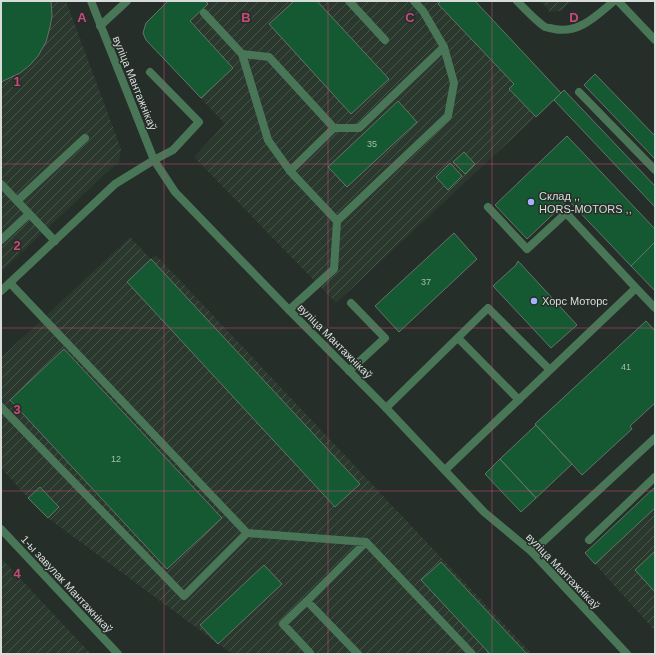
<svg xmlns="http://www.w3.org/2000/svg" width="656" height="655" viewBox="0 0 656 655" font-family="Helvetica,sans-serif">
	<defs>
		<pattern id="industrial-furrows" width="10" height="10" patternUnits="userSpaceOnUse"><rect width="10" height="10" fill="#2a382e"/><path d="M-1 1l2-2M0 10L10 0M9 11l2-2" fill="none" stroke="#48544c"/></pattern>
	</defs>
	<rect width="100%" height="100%" fill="#252e28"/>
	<path fill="url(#industrial-furrows)" d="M1,1H66L121,149L119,161L1,272Z
		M168,1H475L561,93L336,303L194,157L225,124L146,40L143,33L146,23Z
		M541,1H572L561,11L550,12Z
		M130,237L151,259L156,255L532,654H232L48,518L28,498L1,468V358Z
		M655,508V631L595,564Z
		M1,558L91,654H1Z"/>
	<path fill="#155932" stroke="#67726a" d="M1,1H51L52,16L50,27L46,42L38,56L30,65L20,73L1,82Z
		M168,1H205L208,4L190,21L233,68L201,98L146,40L143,33L146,23Z
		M294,1H317L389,79L351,114L269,24Z
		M441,1H475L561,93L536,117L509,89L514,84L438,4Z
		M595,74L655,136V159L584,85Z
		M564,90L655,186V207L554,100Z
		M398,101L417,122L347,187L328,167Z
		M567,136L655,229V242L631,266L568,200L527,239L495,205Z
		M464,152L475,164L465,174L453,162Z
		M450,163L462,176L448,190L436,177Z
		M454,233L477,259L399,332L375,306Z
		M655,242V291L631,266Z
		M151,259L360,484L335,507L127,282Z
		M518,261L577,325L551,348L493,286L516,265Z
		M646,321L655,331V403L630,426L632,429L582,475L535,424Z
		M64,349L222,518L167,569L10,400Z
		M536,425L572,464L536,498L500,459Z
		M500,459L536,498L521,512L485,474Z
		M40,487L59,507L48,518L28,498Z
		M655,487V508L595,564L585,553Z
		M655,551V591H654L635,570Z
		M441,562L527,654H490L421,580Z
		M264,565L282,584L218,644L200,625Z"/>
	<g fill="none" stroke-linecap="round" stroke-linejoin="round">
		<path stroke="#4a7658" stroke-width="8" d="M349,1L385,40
			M517,1C526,10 535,20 545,27C548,28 551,28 554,29C579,34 596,16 614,1
			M618,1L655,40
			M204,13L242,54L268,140L290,171L337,221L448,116L454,83L444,47L423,11L414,1
			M100,26L127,1
			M242,54L269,57L334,128H359L444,47
			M150,72L199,122L173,150L154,160
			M579,92L655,170
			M290,171L334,128
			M1,184L55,241
			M17,201L85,138
			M488,207L527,249L566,213L636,288
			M1,240L29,214
			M10,283L247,533L366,542L472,654
			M289,310L334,269L337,221
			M458,338L519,400
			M349,371L385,338L351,303
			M1,407L184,596L247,533
			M386,408L488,308L550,370
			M445,470L636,288L655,308
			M589,540L655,477
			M532,552L655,438
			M307,601L283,624L310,653
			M358,654L307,601L366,542"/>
		<path stroke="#4a7658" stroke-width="8" d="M1,291L115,184L154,160
			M1,529L118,654"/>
		<path stroke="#4a7658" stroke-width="8" d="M91,1L154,160L175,192L289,310L386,408L484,512L532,552L627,654"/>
	</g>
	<path fill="none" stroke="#c8497a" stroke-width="1" stroke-opacity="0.55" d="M164,1V654M328,1V654M492,1V654M1,164H655M1,328H655M1,491H655"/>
	<g fill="#a4b2fc" stroke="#252e28" stroke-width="1.5">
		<circle cx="531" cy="202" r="4"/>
		<circle cx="534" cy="301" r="4"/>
	</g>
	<g text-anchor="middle" stroke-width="3" stroke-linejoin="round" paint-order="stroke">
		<g font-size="9" fill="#a7bcaf">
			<text x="372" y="147">35</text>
			<text x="426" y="285">37</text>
			<text x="626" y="370">41</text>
			<text x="116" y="462">12</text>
		</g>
		<g font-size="11" fill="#d8ddd9" stroke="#252e28">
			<text transform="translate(135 83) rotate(68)" y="4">вуліца Мантажнікаў</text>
			<text transform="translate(335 341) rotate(45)" y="4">вуліца Мантажнікаў</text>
			<text transform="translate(563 571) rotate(46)" y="4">вуліца Мантажнікаў</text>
			<text transform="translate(67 584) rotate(47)" y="4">1-ы завулак Мантажнікаў</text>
		</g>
		<g font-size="11" fill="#d8ddd9" stroke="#252e28" text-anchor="start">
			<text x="539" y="200">Склад ,,<tspan x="539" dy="13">HORS-MOTORS ,,</tspan></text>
			<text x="542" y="305">Хорс Моторс</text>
		</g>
	</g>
	<g font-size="13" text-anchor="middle" font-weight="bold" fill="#c8497a" stroke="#252e28" stroke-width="3" stroke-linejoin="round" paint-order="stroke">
		<text x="82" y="22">A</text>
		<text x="246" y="22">B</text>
		<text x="410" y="22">C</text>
		<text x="574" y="22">D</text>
		<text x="17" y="86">1</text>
		<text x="17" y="250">2</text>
		<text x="17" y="414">3</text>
		<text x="17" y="578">4</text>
	</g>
	<rect width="656" height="655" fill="none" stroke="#d8ddd9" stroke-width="4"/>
</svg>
